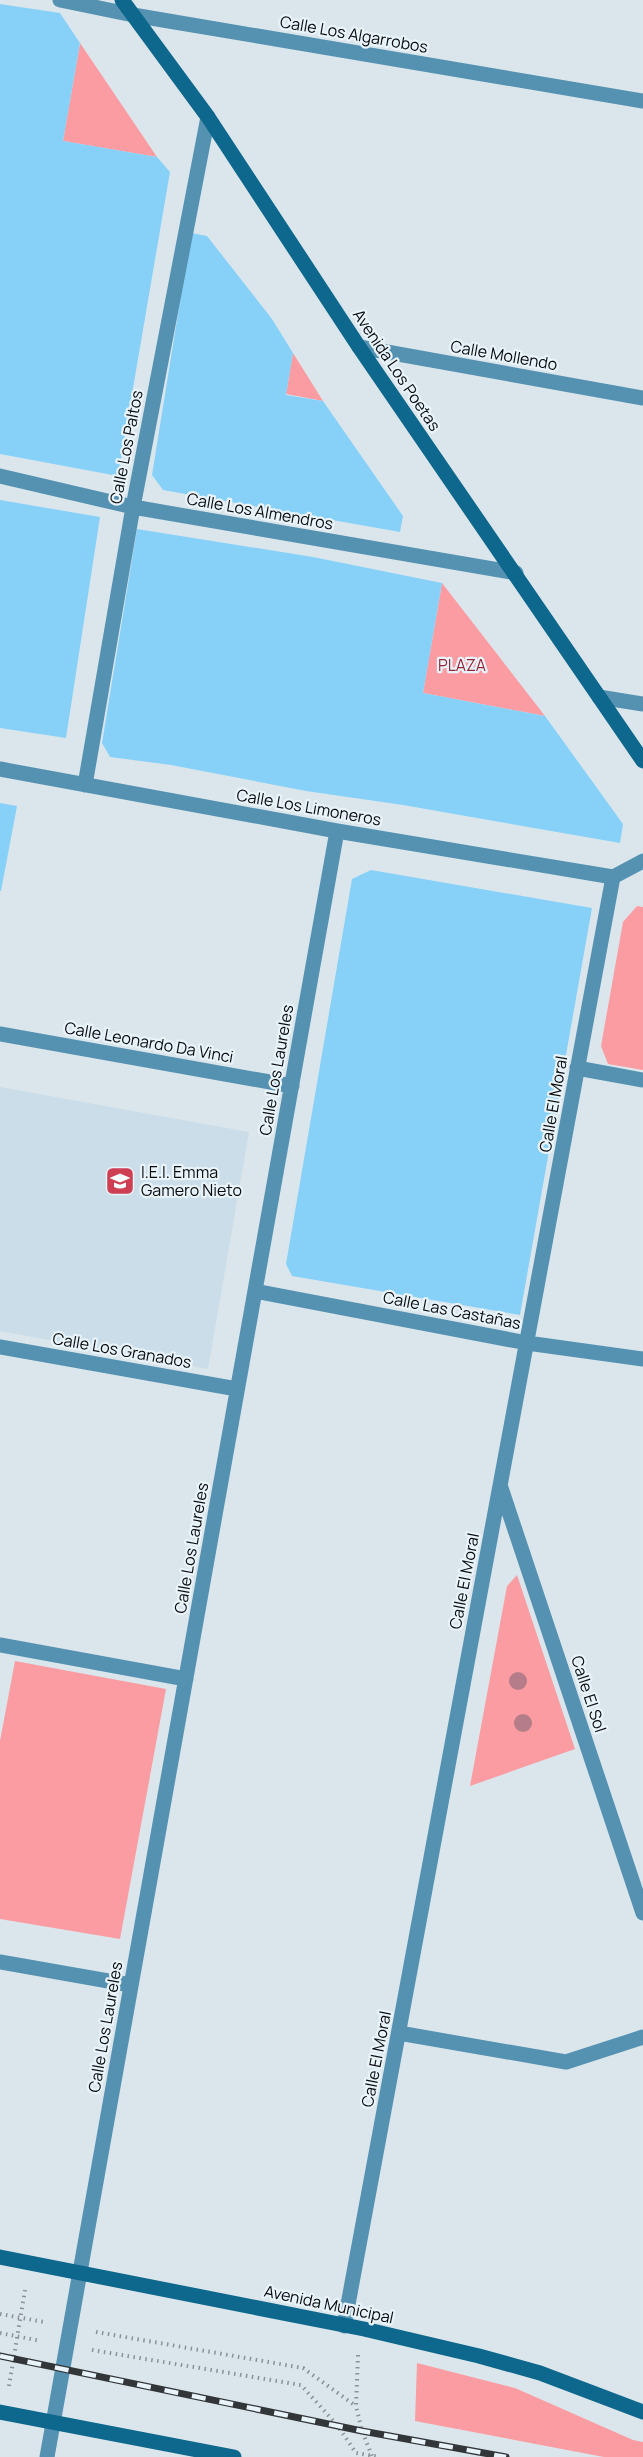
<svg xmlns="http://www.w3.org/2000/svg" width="643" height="2457" viewBox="0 0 643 2457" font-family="Manrope,sans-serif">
	<rect width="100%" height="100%" fill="#dbe6ec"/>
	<path fill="#cadde8" d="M0,1087L249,1132L208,1369L0,1331Z"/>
	<path fill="#fa9ca1" d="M80,43L157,157L63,141Z
		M293,353L323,401L286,394Z
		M442,583L545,716L423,693Z
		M637,906L643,907V1070L608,1064L601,1046L623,922Z
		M517,1575L575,1749L470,1786L507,1586Z
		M15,1661L166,1689L120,1939L0,1919V1741Z
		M417,2363L515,2388L633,2440L643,2442V2457H604L415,2421Z"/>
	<path fill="#87d1f9" d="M0,4L60,13L80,43L63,141L157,157L170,172L118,476L0,454Z
		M191,233L207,236L272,319L293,353L286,395L323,401L403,516L400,532L163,490L152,475Z
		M0,500L100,517L66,738L0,728Z
		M137,529L313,557L442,583L423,693L545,716L623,824L620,843L403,805L306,791L171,765L110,757L102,743Z
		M0,803L17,806L1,891H0Z
		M371,870L592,908L520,1315L292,1276L286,1264L352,879Z"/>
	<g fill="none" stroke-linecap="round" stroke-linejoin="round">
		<path stroke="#8a9296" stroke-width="4" stroke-dasharray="1.5 4.5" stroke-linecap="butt" d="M0,2314L44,2322
			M96,2332L303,2368L356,2406
			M0,2333L41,2341
			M92,2350L301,2385L337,2425L356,2453L380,2457
			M358,2355L356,2406L362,2431L372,2456
			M9,2386L25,2290"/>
		<path stroke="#5592b2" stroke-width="15" d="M60,0L133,15L643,101
			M359,347L643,398
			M0,476L133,507L516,573
			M599,697L643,704
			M0,769L337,831L613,877
			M85,785L133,507L208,117
			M613,877L643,861
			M0,1034L292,1086
			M577,1068L643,1080
			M255,1291L527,1343L643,1359
			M0,1347L237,1389
			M501,1488L643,1913
			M0,1645L186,1679
			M0,1962L131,1985
			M399,2033L566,2062L643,2037
			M344,2326L613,877
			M47,2457L337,831"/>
		<path stroke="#0e678c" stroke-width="15" d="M122,0L208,117L359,347L643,761
			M0,2257L364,2329L479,2356L540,2373L643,2412
			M0,2412L234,2457"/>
		<g stroke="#323639" stroke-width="7">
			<path id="rail" d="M0,2356L362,2431L506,2457"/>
		</g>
		<use href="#rail" stroke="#e8f3fa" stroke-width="4.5" stroke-dasharray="14" stroke-linecap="butt"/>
	</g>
	<g fill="#b57d89">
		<circle cx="518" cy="1681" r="9"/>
		<circle cx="523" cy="1723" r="9"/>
	</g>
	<defs>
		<g id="school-square" transform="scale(1.5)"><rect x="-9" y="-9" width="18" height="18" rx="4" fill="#cf3f54" stroke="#e8f3fa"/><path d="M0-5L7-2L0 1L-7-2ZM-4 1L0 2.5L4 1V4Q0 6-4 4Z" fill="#fff"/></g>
	</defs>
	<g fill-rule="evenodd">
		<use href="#school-square" x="120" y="1181"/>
	</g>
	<g text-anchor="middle" stroke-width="4.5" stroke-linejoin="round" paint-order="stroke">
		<g font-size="16" fill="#090c0e" stroke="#e8f3fa">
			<text transform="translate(354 34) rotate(10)" y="6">Calle Los Algarrobos</text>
			<text transform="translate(504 355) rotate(10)" y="6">Calle Mollendo</text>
			<text transform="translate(397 370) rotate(56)" y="6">Avenida Los Poetas</text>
			<text transform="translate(126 447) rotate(-79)" y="6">Calle Los Paltos</text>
			<text transform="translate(260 511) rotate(10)" y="6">Calle Los Almendros</text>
			<text transform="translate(309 807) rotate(10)" y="6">Calle Los Limoneros</text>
			<text transform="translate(149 1042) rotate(10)" y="6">Calle Leonardo Da Vinci</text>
			<text transform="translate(276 1070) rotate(-80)" y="6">Calle Los Laureles</text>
			<text transform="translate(553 1104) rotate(-80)" y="6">Calle El Moral</text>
			<text transform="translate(452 1310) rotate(11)" y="6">Calle Las Castañas</text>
			<text transform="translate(122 1350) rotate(10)" y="6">Calle Los Granados</text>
			<text transform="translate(191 1548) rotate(-80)" y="6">Calle Los Laureles</text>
			<text transform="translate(464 1581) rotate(-79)" y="6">Calle El Moral</text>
			<text transform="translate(589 1694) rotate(72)" y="6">Calle El Sol</text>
			<text transform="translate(105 2027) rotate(-80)" y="6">Calle Los Laureles</text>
			<text transform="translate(376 2059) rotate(-79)" y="6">Calle El Moral</text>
			<text transform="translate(329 2304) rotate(12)" y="6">Avenida Municipal</text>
		</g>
		<g font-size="16" fill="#962738" stroke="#e8f3fa">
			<text x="462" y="671">PLAZA</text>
		</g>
		<g font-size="16" fill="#090c0e" stroke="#e8f3fa" text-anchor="start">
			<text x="141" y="1178">I.E.I. Emma<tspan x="141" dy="18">Gamero Nieto</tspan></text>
		</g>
	</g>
</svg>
